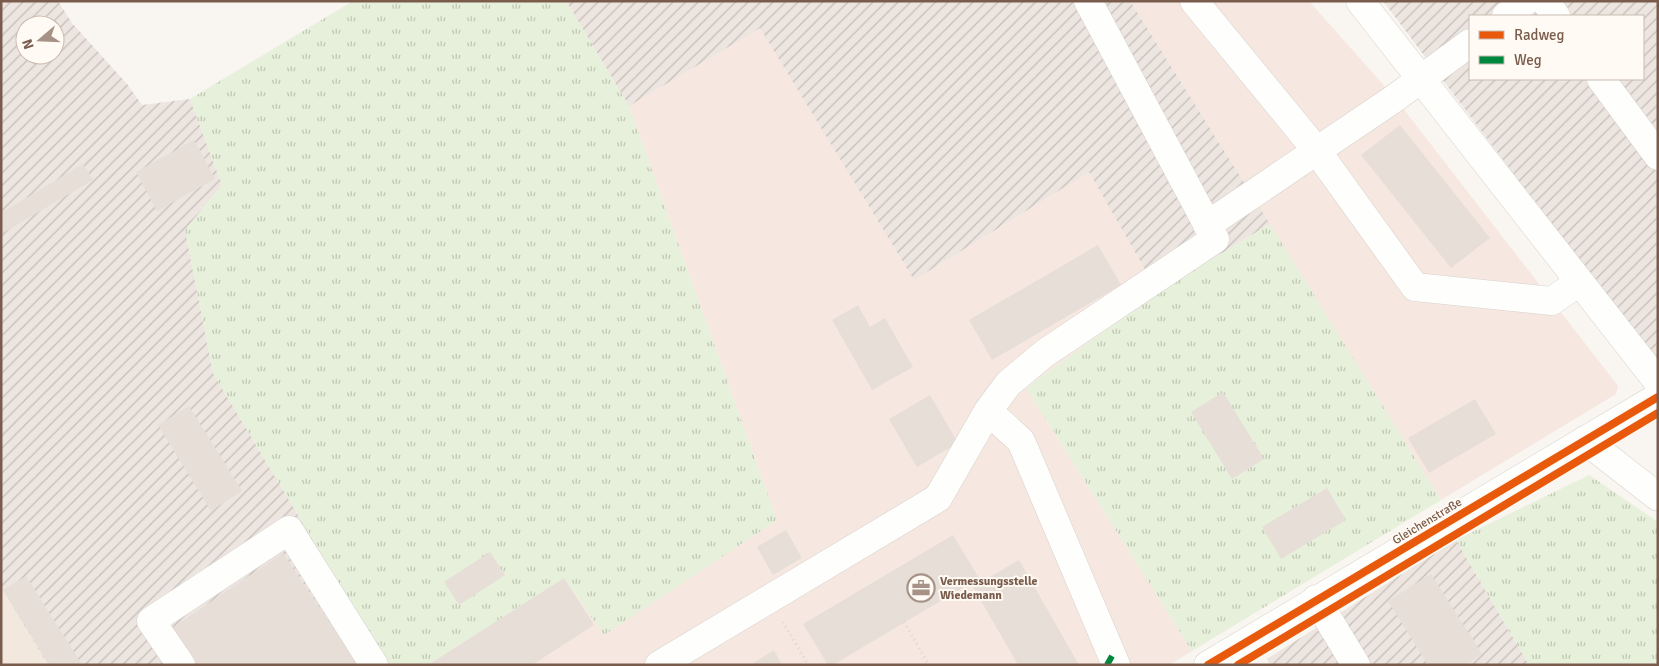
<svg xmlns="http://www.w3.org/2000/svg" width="1659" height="666" viewBox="0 0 1659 666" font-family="Signika,sans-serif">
	<defs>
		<pattern id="industrial-furrows" width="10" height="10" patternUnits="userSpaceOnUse" patternTransform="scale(1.25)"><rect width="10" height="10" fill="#ede5e0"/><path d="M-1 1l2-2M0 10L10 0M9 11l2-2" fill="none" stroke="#c5bdb8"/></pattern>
		<pattern id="grass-tufts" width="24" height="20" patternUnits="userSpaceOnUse" patternTransform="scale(1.25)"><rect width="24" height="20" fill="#e7f0db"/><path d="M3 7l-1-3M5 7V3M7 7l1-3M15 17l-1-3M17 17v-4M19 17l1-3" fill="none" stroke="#c0c6b4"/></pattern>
	</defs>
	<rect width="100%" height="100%" fill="#f9f5f0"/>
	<path fill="#f2e8de" d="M1,587L48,665H1Z"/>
	<path fill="#f6e8e1" d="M1130,1H1309L1395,98L1618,386L1616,394L1441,500Z
		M760,27L914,280L1089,171L1158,292L1026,388L1192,651L1169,665H428L564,578L604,634L777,520L629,106Z"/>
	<path fill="url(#industrial-furrows)" fill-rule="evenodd" d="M1,1H58L72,23L127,84L142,105L190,99L222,185L185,230L213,373L388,665H48L1,587ZM25,25H55V55H25Z
		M566,1H1130L1270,224L1158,292L1089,172L914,280L760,28L629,106Z
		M1383,1H1658V365ZM1470,16H1643V79H1470Z
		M1456,540L1529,665H1270L1267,659Z"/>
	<path fill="url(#grass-tufts)" d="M353,1H566L629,106L777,520L604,635L564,578L428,665H388L213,373L185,230L222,185L190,99Z
		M1270,224L1441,500L1192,651L1026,388L1158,292Z
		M1589,475L1658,522V665H1529L1456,540Z"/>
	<path fill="#e6ded7" d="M1400,125L1490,238L1451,268L1361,155Z
		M194,140L215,179L157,211L136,172Z
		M83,164L93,180L1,234V213Z
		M1098,245L1121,285L992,360L969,320Z
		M858,305L870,327L885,318L913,367L872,390L832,320Z
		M1223,392L1264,459L1232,479L1191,412Z
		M930,395L958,443L917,467L889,419Z
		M1475,399L1496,434L1429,473L1408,438Z
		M189,406L242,491L211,511L158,425Z
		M1327,488L1346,520L1281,559L1262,527Z
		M786,530L802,558L773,575L757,547Z
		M953,535L979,578L833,665H828L803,624Z
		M490,552L505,575L459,605L444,582Z
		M283,553L358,665H197L172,628Z
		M1019,560L1079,665H1018L973,587Z
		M1431,574L1482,654L1465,665H1428L1388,601Z
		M26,576L81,663L78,665H49L3,590Z
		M564,578L594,625L532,665H428Z
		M774,650L782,665H750Z"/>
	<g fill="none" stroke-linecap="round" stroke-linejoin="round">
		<g stroke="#d7d1cb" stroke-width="29">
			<path id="minor" d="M1088,1L1215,239L1045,353L1008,384L988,411L1021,441L1116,665
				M1194,1L1317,151L1415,287L1552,301L1579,282
				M1360,1L1658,382
				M1545,1L1556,16
				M1506,16L1526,1
				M1601,79L1658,156
				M1207,225L1395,98L1470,43
				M1585,440L1658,497
				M1316,599L1356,665
				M181,665L151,621L289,530L374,665
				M659,665L938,498L988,411
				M1208,665L1658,397"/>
		</g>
		<path stroke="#dcd5d0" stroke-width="3" stroke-dasharray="1 4" stroke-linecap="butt" d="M783,622L808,665
			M904,622L929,665"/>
		<use href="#minor" stroke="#fefefd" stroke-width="28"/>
		<path stroke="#00873e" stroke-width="6" stroke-dasharray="12 6" stroke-linecap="butt" d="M1107,665L1112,656"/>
		<g stroke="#fffaf3" stroke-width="11">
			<path id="cycleway" d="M1208,665L1658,397
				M1238,665L1658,413"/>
		</g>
		<use href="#cycleway" stroke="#e8590c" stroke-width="8"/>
	</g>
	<defs>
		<g id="office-ring" transform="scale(1.4375)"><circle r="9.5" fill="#fffaf3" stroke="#a69286" stroke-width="1.5"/><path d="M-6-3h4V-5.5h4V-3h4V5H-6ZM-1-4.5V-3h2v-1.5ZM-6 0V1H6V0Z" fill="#a69286"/></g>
	</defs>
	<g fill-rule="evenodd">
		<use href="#office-ring" x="921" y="588"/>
	</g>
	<g text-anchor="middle" stroke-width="4" stroke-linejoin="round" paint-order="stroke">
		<g font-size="12" fill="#7a5c4d" stroke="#fffaf3">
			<text transform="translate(1427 521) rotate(-31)" y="4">Gleichenstraße</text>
		</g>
		<g font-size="12" font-weight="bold" fill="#7a5c4d" stroke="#fffaf3" text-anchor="start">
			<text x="940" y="585">Vermessungsstelle<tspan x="940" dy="14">Wiedemann</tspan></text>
		</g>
	</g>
	<rect width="1659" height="666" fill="none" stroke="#7a5c4d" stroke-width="5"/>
	<rect x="1469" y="15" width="175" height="65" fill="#fffaf3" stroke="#cabbb1"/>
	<rect x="1479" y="31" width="25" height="8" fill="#e8590c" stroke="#cabbb1"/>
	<text x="1514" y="40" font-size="15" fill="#7a5c4d">Radweg</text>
	<rect x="1479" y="56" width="25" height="8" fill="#00873e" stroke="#cabbb1"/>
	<text x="1514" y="65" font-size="15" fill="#7a5c4d">Weg</text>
	<g transform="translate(40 40) rotate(251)"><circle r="24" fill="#fffaf3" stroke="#cabbb1"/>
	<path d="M0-4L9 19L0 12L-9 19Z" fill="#a69286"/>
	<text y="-8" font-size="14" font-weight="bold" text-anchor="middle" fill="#7a5c4d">N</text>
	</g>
</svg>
